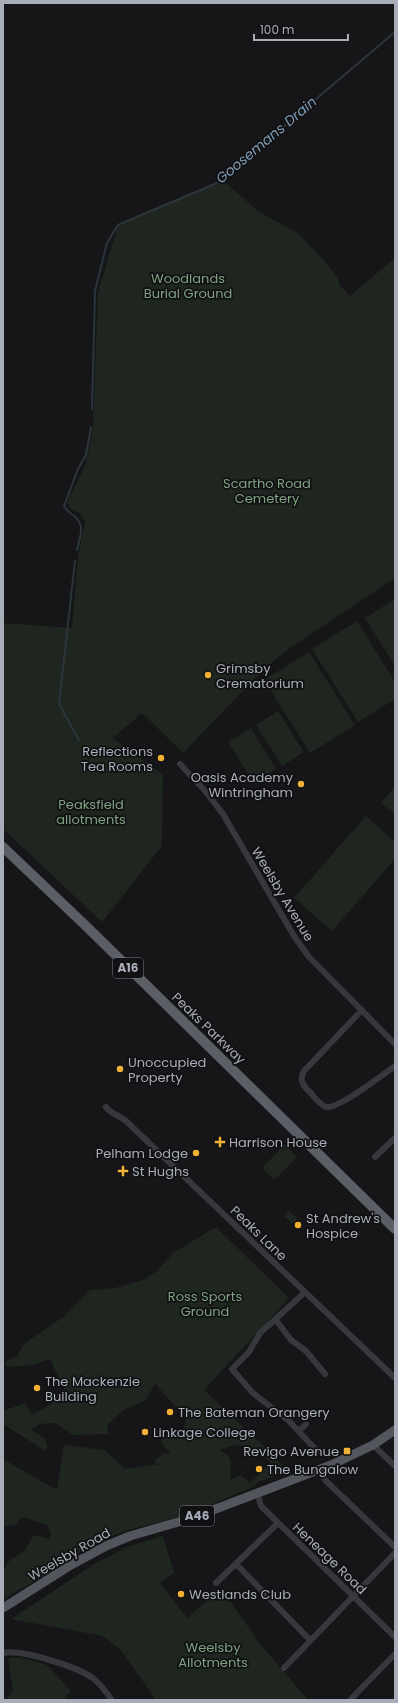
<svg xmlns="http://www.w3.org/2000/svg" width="398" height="1703" viewBox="0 0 398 1703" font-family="Poppins,sans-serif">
	<rect width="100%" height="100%" fill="#161618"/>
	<path fill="#1e261f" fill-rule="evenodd" d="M221,182L226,183L258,211L299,234L320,256L338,278L340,283L338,284L350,296L395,258V578L289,649L266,667L183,753L142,713L113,738L163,775L162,846L102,922L3,829V623L72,628L78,556L85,522L80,513L72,510L67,502L86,464L93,427L98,292L118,226L140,214L206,187Z
		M395,599V666L365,618Z
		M357,621L395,682V699L358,722L312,649Z
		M309,652L355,725L310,753L264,680Z
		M278,711L304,752L282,766L256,725Z
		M251,728L276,769L254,783L228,742Z
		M395,786V815L381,803Z
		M366,816L395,842V859L332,931L294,898Z
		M285,1144L297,1157L274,1180L262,1168Z
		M289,1211L298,1219L293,1224L284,1216Z
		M216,1227L289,1298L204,1390L269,1451L287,1471L256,1483L255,1486L189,1514L128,1530L101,1540L87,1547L44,1576L3,1599V1571L9,1561L25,1550L34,1535L49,1539L51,1535L48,1525L22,1517L15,1525L3,1526V1459L57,1490L64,1445L105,1450L125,1469L166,1463L156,1464L155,1460L164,1453L171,1454L160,1442L164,1438L182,1436L186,1418L155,1384L145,1401L125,1409L107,1425L109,1434L73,1435L56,1423L39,1424L32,1430L45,1439L48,1447L44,1450L3,1424V1411L25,1403L32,1415L51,1404L65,1391L50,1359L33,1365L8,1367L5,1362L17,1356L24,1344L63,1317L90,1290L115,1288L143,1280L157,1271L173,1253ZM234,1445L249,1447L247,1452L255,1459L262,1454L271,1463L250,1483L240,1475L230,1480C230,1465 236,1458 219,1450Z
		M163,1536L174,1573L158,1585L161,1584L187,1618L221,1588L261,1645L308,1700H156L120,1649L103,1636L11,1619L94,1564L129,1546Z
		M8,1658H22L47,1665L71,1691L63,1700H6L13,1690Z"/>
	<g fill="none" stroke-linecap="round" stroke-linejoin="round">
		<path stroke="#2c353c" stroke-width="2" d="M92,409L95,291L107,243L118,225L217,183L395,32
			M77,550C79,540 85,527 77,519C72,512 70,516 64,506L78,469L86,455L91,427
			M75,561L59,704L79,740"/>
		<path stroke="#37383d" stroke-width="6" d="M180,764L206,792L223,814L294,936L309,957L395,1044
			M362,1010L304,1071C299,1080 303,1086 310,1092C314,1097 320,1105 326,1107C337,1110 384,1074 395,1066
			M106,1107C111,1114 119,1115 126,1121L395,1378
			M375,1157L395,1138
			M304,1293L260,1333L249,1352L232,1369L253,1393L289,1421L318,1452
			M276,1320L291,1340L306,1351L325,1374
			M299,1431L306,1424
			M373,1445L395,1466
			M318,1470L326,1481L395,1547
			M257,1492L261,1506L395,1637
			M236,1564L310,1640
			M216,1583L278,1523
			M3,1653C21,1649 79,1667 94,1679C101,1685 107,1693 112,1700
			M284,1668L395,1553
			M350,1700L395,1654"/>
		<path stroke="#53555c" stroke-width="9" d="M3,1608L71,1565L106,1546L130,1536L192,1518L331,1465L373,1445L395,1430"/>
		<path stroke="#5b5e65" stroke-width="10" d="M3,847L86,926L395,1229"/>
	</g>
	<g fill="#f2b134" stroke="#111113" stroke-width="1.5">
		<circle cx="208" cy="675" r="4"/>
		<circle cx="161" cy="758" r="4"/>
		<circle cx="301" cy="784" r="4"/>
		<circle cx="120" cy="1069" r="4"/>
		<path d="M218 1136h4v4h4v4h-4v4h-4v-4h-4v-4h4z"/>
		<circle cx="196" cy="1153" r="4"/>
		<path d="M121 1165h4v4h4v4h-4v4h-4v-4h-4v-4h4z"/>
		<circle cx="298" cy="1225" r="4"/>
		<circle cx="37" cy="1388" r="4"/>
		<circle cx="170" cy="1412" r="4"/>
		<circle cx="145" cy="1432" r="4"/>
		<rect x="343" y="1447" width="8" height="8" rx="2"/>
		<circle cx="259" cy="1469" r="4"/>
		<circle cx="181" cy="1594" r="4"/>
	</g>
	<g text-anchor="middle" stroke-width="3.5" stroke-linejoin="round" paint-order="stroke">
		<g fill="#111113" stroke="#7b7e86" stroke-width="1">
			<rect x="113" y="958" width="30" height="20" rx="3"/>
			<rect x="180" y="1506" width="34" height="20" rx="3"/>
		</g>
		<g font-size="12" font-weight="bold" fill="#a8adb8">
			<text x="128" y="972">A16</text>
			<text x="197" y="1520">A46</text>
		</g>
		<g font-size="13" fill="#7fa381" stroke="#111113">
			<text x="188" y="283">Woodlands<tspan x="188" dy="15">Burial Ground</tspan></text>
			<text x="267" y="488">Scartho Road<tspan x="267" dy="15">Cemetery</tspan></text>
			<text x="91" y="809">Peaksfield<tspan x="91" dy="15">allotments</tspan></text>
			<text x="205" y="1301">Ross Sports<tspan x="205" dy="15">Ground</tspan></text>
			<text x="213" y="1652">Weelsby<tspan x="213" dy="15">Allotments</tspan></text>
		</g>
		<g font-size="13" fill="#a8adb8" stroke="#111113" text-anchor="start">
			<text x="216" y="673">Grimsby<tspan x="216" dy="15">Crematorium</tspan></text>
			<text x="153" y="756" text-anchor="end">Reflections<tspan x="153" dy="15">Tea Rooms</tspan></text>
			<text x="293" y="782" text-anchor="end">Oasis Academy<tspan x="293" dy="15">Wintringham</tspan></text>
			<text x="128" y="1067">Unoccupied<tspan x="128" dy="15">Property</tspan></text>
			<text x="229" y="1147">Harrison House</text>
			<text x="188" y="1158" text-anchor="end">Pelham Lodge</text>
			<text x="132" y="1176">St Hughs</text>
			<text x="306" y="1223">St Andrew's<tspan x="306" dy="15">Hospice</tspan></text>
			<text x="45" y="1386">The Mackenzie<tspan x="45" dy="15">Building</tspan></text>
			<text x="178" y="1417">The Bateman Orangery</text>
			<text x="153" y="1437">Linkage College</text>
			<text x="339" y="1456" text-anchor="end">Revigo Avenue</text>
			<text x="267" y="1474">The Bungalow</text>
			<text x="189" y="1599">Westlands Club</text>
		</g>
		<g font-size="13" fill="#a8adb8" stroke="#111113">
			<text transform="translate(283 894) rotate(59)" y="5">Weelsby Avenue</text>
			<text transform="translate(209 1028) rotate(44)" y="5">Peaks Parkway</text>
			<text transform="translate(259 1233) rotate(44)" y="5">Peaks Lane</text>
			<text transform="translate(69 1554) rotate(-30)" y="5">Weelsby Road</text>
			<text transform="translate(330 1558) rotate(44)" y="5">Heneage Road</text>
		</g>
		<g font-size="14" font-style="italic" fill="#7f9bb3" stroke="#111113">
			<text transform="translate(266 140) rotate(-40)" y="5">Goosemans Drain</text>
		</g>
	</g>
	<rect width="398" height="1703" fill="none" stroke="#a8adb8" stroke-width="8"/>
	<path d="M254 34v6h94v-6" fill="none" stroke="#a8adb8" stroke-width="2"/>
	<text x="260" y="34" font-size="12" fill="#a8adb8" stroke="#111113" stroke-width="3" paint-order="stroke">100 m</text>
</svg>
